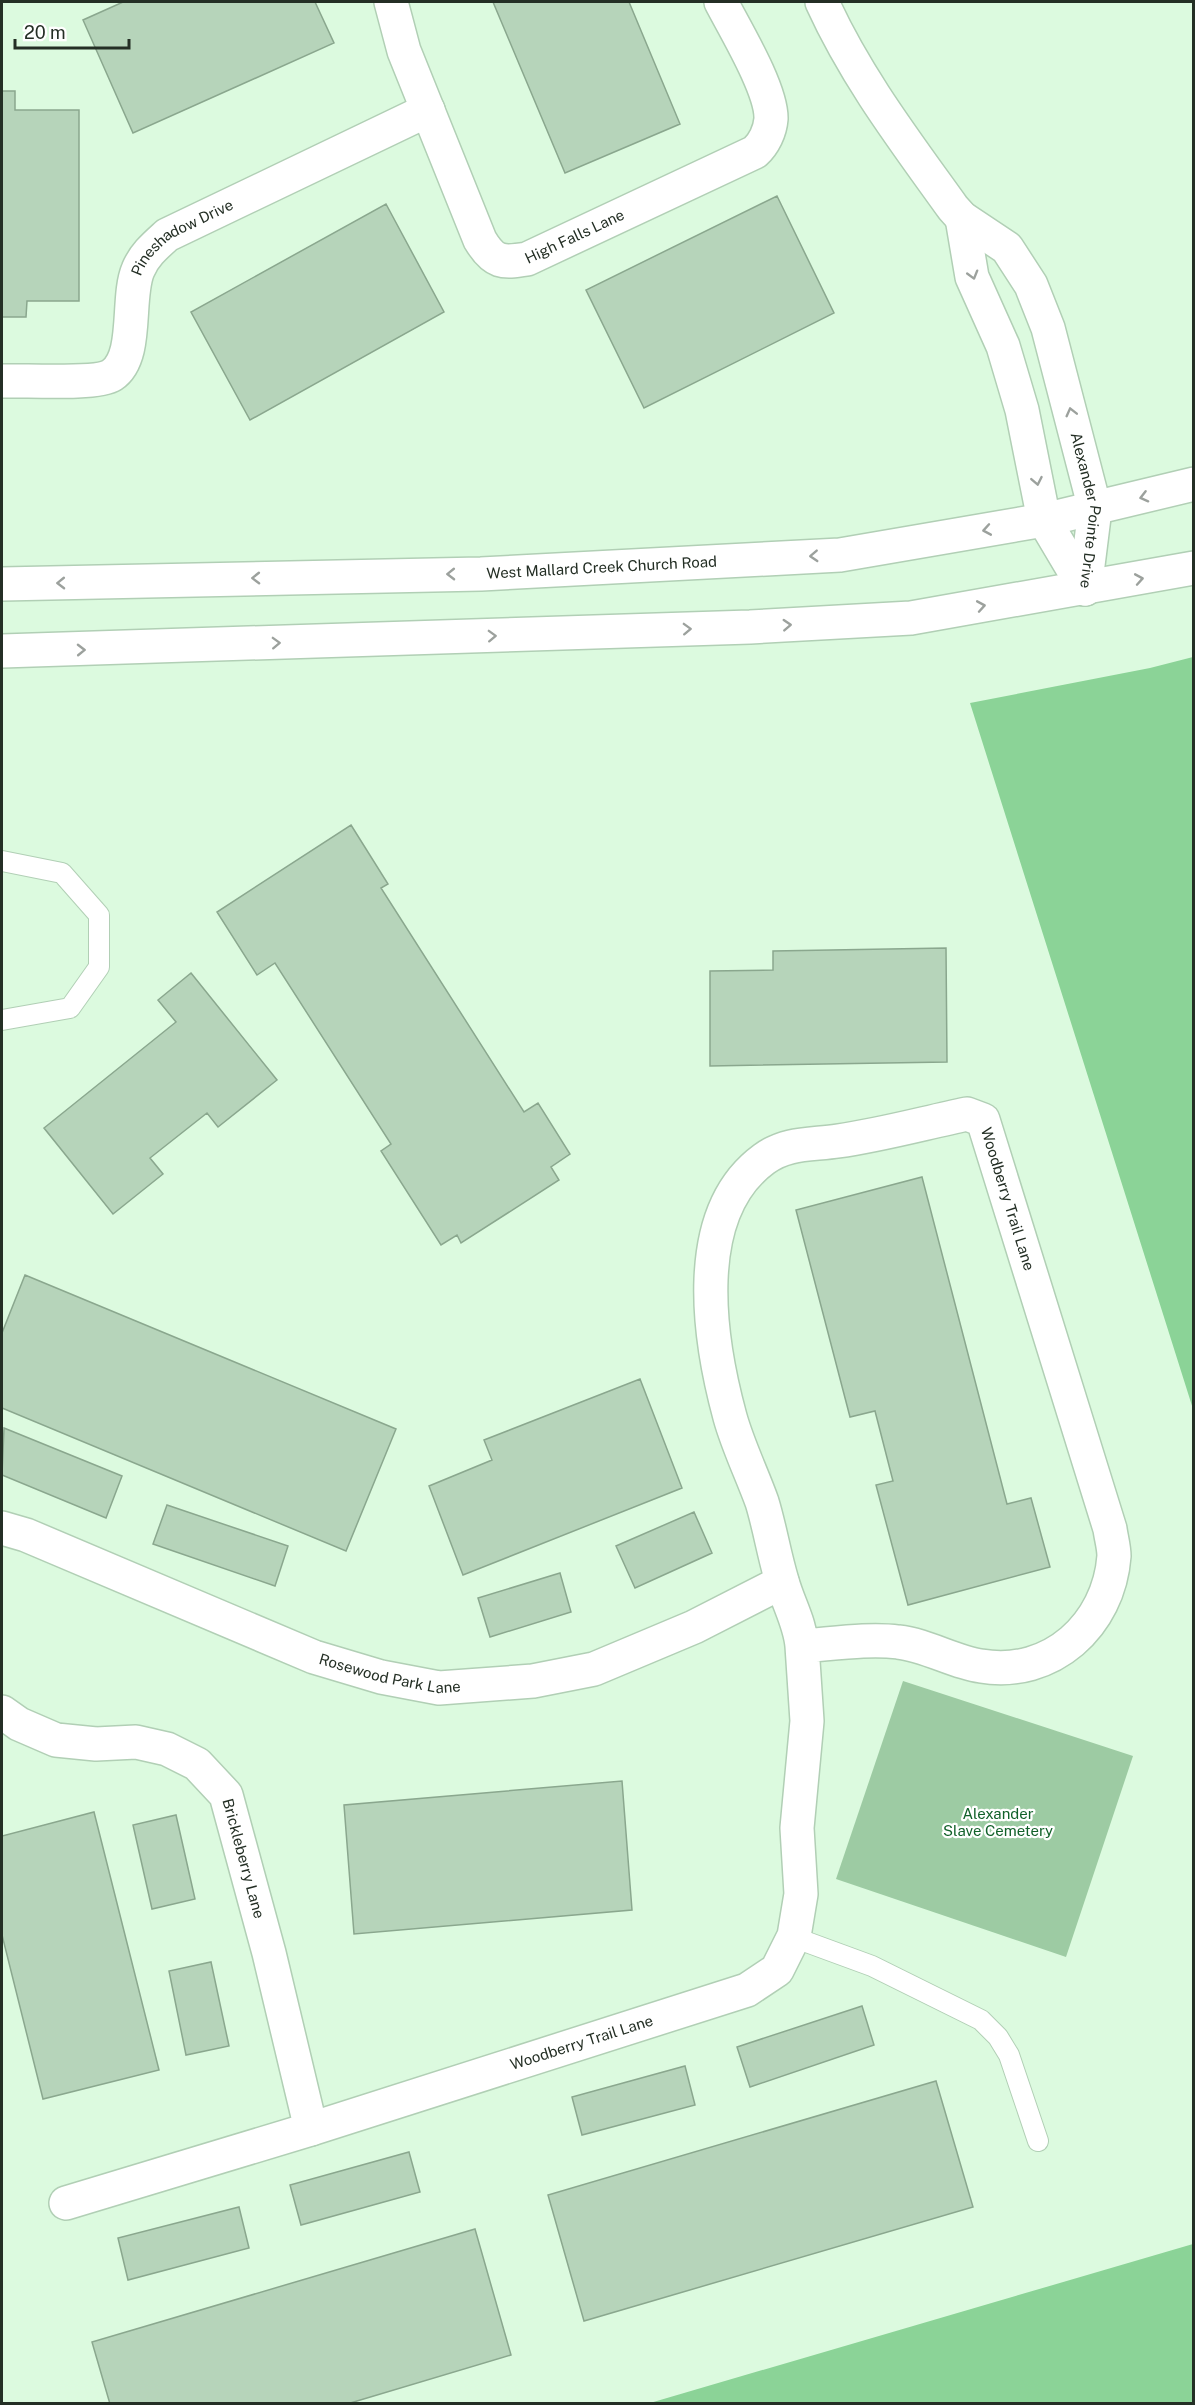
<svg xmlns="http://www.w3.org/2000/svg" width="1195" height="2405" viewBox="0 0 1195 2405" font-family="'Public Sans',sans-serif">
	<rect width="100%" height="100%" fill="#dcfadf"/>
	<path fill="#9dcba3" d="M903,1681L1133,1756L1066,1957L836,1879Z"/>
	<path fill="#8bd397" d="M1193,657H1194L1193,1409L970,703L1150,668Z
		M1193,2244V2403H650Z"/>
	<path fill="#b6d4ba" stroke="#8aa78e" stroke-width="1.5" d="M123,2H315L334,43L133,133L83,20Z
		M493,2H629L680,124L565,173Z
		M2,91H15V110H79V301H27L26,317H2Z
		M777,196L834,313L644,408L586,290Z
		M386,204L444,312L250,420L191,312Z
		M351,825L388,884L381,888L524,1112L538,1103L570,1154L551,1167L559,1180L461,1243L457,1235L441,1245L381,1151L391,1144L275,963L257,975L217,912Z
		M946,948L947,1062L710,1066V971L773,970V951Z
		M191,973L277,1080L218,1127L207,1113L150,1158L163,1174L113,1214L44,1128L176,1022L158,1000Z
		M922,1177L1007,1504L1031,1498L1050,1567L908,1605L876,1485L893,1481L875,1411L850,1417L796,1210Z
		M25,1275L396,1429L346,1551L2,1408V1333Z
		M640,1379L682,1488L463,1575L429,1486L492,1460L484,1440Z
		M4,1428L122,1476L106,1518L2,1475Z
		M167,1505L288,1546L275,1586L153,1544Z
		M694,1512L712,1553L635,1588L616,1546Z
		M560,1573L571,1612L490,1637L478,1598Z
		M622,1781L632,1910L354,1934L344,1805Z
		M94,1812L159,2070L43,2099L2,1935V1836Z
		M176,1815L195,1899L152,1909L133,1825Z
		M211,1962L229,2046L186,2055L169,1971Z
		M862,2006L874,2045L750,2087L737,2047Z
		M685,2066L695,2105L582,2135L572,2097Z
		M936,2081L973,2207L584,2321L548,2195Z
		M409,2152L420,2192L301,2225L290,2185Z
		M239,2207L249,2248L128,2280L118,2238Z
		M475,2229L511,2355L347,2404H110L92,2342Z"/>
	<g fill="none" stroke-linecap="round" stroke-linejoin="round">
		<g stroke="#b1cfb5" stroke-width="22">
			<path id="lane" d="M2,861L62,873L99,915V967L70,1008L2,1020
				M793,1937L872,1966L981,2020L998,2037L1009,2055L1038,2141"/>
		</g>
		<g stroke="#b1cfb5" stroke-width="36">
			<g id="street">
				<path id="s1" d="M391,2L404,51L480,240C494,263 502,263 527,259L755,152C764,144 770,131 771,119C772,90 735,29 721,2"/>
				<path id="s2" d="M822,2C856,77 905,141 953,208L962,218L1007,248L1031,285L1048,328L1095,509L1085,589"/>
				<path d="M962,218L972,277L1003,346L1022,410L1044,520L1085,589"/>
				<path id="s3" d="M2,381C23,380 97,385 112,375C139,357 126,298 138,270C144,255 156,245 167,235L428,110"/>
				<path id="s4" d="M2,1528L26,1535L314,1657L381,1677L439,1688L533,1681L594,1669L694,1627L782,1582"/>
				<path id="s5" d="M2,1712L19,1724L56,1740L96,1744L136,1742L167,1749L197,1764L226,1795L269,1953L311,2129"/>
				<path id="s6" d="M66,2203L311,2129L747,1990L777,1970L794,1936L801,1894L797,1828L807,1721L802,1646C800,1623 788,1603 782,1581C774,1555 770,1528 762,1502C752,1474 738,1446 730,1417C709,1340 689,1214 764,1159C787,1142 812,1145 838,1141C881,1135 924,1123 967,1114L983,1120L1110,1529C1111,1537 1114,1547 1114,1556C1109,1625 1051,1678 981,1666C953,1662 927,1645 898,1642C869,1638 831,1644 802,1646"/>
			</g>
		</g>
		<g stroke="#b1cfb5" stroke-width="36">
			<g id="secondary">
				<path id="s7" d="M2,584L481,574L840,555L1044,520L1194,484"/>
				<path d="M2,651L750,627L911,618L1194,568"/>
			</g>
		</g>
		<use href="#lane" stroke="#fff" stroke-width="20"/>
		<use href="#street" stroke="#fff" stroke-width="33"/>
		<use href="#secondary" stroke="#fff" stroke-width="33"/>
	</g>
	<defs><path id="oneway-chevron" d="M-2-3.5L2.5 0L-2 3.5" fill="none" stroke-width="1.6" stroke-linecap="round" stroke-linejoin="round" transform="scale(1.5)"/></defs>
	<g stroke="#9ca19d">
		<use href="#oneway-chevron" transform="translate(973 275) rotate(74)"/>
		<use href="#oneway-chevron" transform="translate(1071 412) rotate(-104)"/>
		<use href="#oneway-chevron" transform="translate(1037 481) rotate(79)"/>
		<use href="#oneway-chevron" transform="translate(1144 497) rotate(166)"/>
		<use href="#oneway-chevron" transform="translate(987 530) rotate(170)"/>
		<use href="#oneway-chevron" transform="translate(814 556) rotate(177)"/>
		<use href="#oneway-chevron" transform="translate(451 574) rotate(179)"/>
		<use href="#oneway-chevron" transform="translate(256 578) rotate(179)"/>
		<use href="#oneway-chevron" transform="translate(1139 579) rotate(-10)"/>
		<use href="#oneway-chevron" transform="translate(61 583) rotate(179)"/>
		<use href="#oneway-chevron" transform="translate(981 606) rotate(-10)"/>
		<use href="#oneway-chevron" transform="translate(787 625) rotate(-3)"/>
		<use href="#oneway-chevron" transform="translate(687 629) rotate(-2)"/>
		<use href="#oneway-chevron" transform="translate(492 636) rotate(-2)"/>
		<use href="#oneway-chevron" transform="translate(276 643) rotate(-2)"/>
		<use href="#oneway-chevron" transform="translate(81 650) rotate(-1)"/>
	</g>
	<g text-anchor="middle" stroke-width="4.5" stroke-linejoin="round" paint-order="stroke">
		<g font-size="15" fill="#242f25" stroke="#fff">
			<text dy="5" stroke="none"><textPath href="#s1" startOffset="363">High Falls Lane</textPath></text>
			<text dy="5" stroke="none"><textPath href="#s3" startOffset="278">Pineshadow Drive</textPath></text>
			<text dy="5" stroke="none"><textPath href="#s2" startOffset="590">Alexander Pointe Drive</textPath></text>
			<text dy="5" stroke="none"><textPath href="#s7" startOffset="600">West Mallard Creek Church Road</textPath></text>
			<text dy="5" stroke="none"><textPath href="#s6" startOffset="1904">Woodberry Trail Lane</textPath></text>
			<text dy="5" stroke="none"><textPath href="#s4" startOffset="416">Rosewood Park Lane</textPath></text>
			<text dy="5" stroke="none"><textPath href="#s5" startOffset="315">Brickleberry Lane</textPath></text>
			<text dy="5" stroke="none"><textPath href="#s6" startOffset="540">Woodberry Trail Lane</textPath></text>
		</g>
		<g font-size="15" fill="#12612a" stroke="#fff">
			<text x="998" y="1819">Alexander<tspan x="998" dy="17">Slave Cemetery</tspan></text>
		</g>
	</g>
	<rect width="1195" height="2405" fill="none" stroke="#242f25" stroke-width="6"/>
	<path d="M15 39v9h114v-9" fill="none" stroke="#242f25" stroke-width="3"/>
	<text x="24" y="39" font-size="18" fill="#242f25" stroke="#ffffff" stroke-width="4.5" paint-order="stroke">20 m</text>
</svg>
